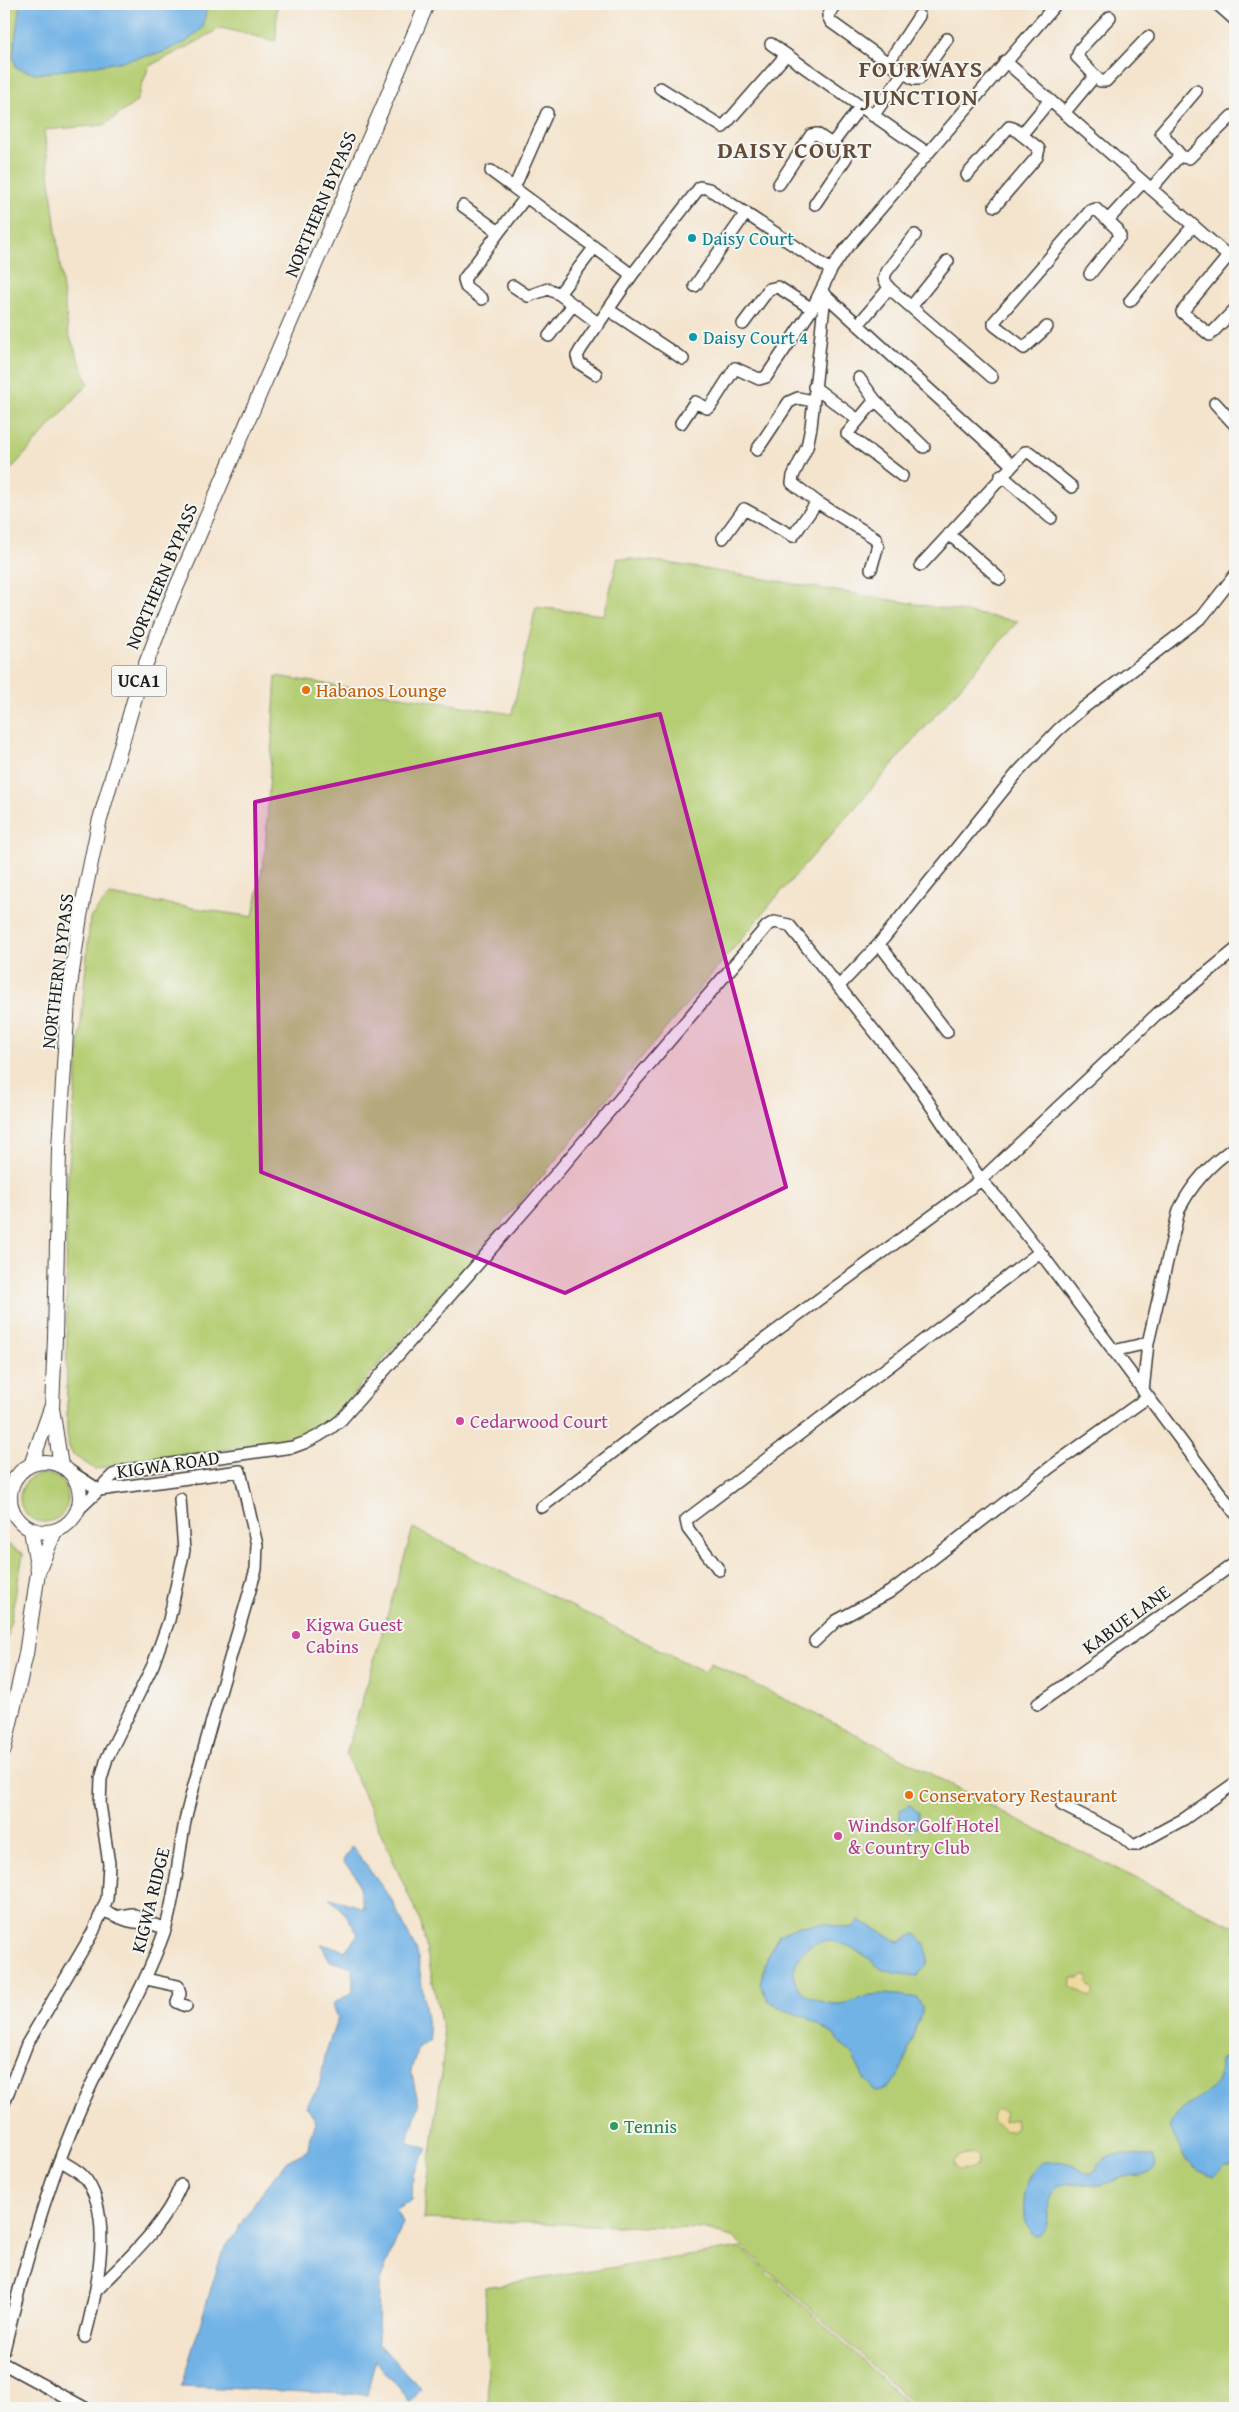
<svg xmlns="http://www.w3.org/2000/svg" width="1239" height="2412" viewBox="0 0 1239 2412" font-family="'Gentium Book Plus',serif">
	<rect width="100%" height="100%" fill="#f6f6f2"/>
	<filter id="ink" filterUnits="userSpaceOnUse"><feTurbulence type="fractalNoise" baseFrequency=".02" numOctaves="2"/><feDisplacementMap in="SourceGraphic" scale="10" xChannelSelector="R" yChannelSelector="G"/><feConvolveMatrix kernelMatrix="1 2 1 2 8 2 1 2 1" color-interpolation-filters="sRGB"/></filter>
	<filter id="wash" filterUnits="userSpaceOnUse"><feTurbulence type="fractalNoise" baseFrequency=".0096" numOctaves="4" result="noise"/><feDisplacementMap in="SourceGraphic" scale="20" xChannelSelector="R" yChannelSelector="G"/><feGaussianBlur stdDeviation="1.12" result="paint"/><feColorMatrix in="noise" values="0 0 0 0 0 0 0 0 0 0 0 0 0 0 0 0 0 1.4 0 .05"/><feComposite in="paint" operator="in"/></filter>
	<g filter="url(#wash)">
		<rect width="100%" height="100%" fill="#f4e4cd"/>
		<path fill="#b5ce73" stroke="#687548" d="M4,4H277L276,41L221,28L191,45L149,66L136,102L104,125L44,130L68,332L88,384L4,477Z
			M618,558L662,562L1018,621L774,900L489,1239L332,1418L309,1433L286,1442L137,1460L95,1469L73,1455L69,1447L67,1434L66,1199L90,918L109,895L253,917L265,854L276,676L512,714L536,607L604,615Z
			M20 1498a24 24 0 1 1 48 0a24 24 0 1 1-48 0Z
			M413,1528L705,1672L711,1663L864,1738L1015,1819L1235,1927V2408H918L732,2237L703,2229L423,2219L445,2042L421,1923L346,1755Z
			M4,1542L23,1554L4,1657Z
			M741,2248L913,2408H489L485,2287Z"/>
		<path fill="#eeda9e" stroke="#857b5d" d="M1082,1975H1088L1089,1979L1087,1983L1094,1992L1091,1997C1087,1997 1073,1987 1070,1985L1072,1978H1080Z
			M997,2109L1005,2113L1004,2122L1015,2119L1016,2126L1013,2130L1006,2131L992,2121L993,2113Z
			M973,2153L978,2156L976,2166L960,2172L955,2167L954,2160L962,2155Z"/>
		<path fill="#72b3e6" stroke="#476881" d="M20,4H207L203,28L186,42L161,53L108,64L36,74L16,68L13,55Z
			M910,1805L918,1812V1825L910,1832L900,1824V1810Z
			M352,1846L391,1899L417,1952L430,2040L417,2050L411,2071L419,2105L407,2142L428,2149L413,2174L412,2200L395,2209L403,2222L379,2284L378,2343L421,2389L411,2402L375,2360L367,2395L181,2386L222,2253L259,2196L287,2161L307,2151L316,2121L306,2106L319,2087L326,2052L338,2017L332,2004L353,1992V1968L330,1961L321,1944L345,1951L358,1934L347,1916L330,1898L364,1908L356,1876L343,1861Z
			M859,1920L899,1942L915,1934C927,1944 928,1951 927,1965L917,1976C905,1975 890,1973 880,1968C876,1965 872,1961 868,1958C851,1945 821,1931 803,1952C778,1983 808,2003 838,2004C850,2004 860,1997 871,1995C886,1993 903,1995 917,1998L922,2006V2013C910,2034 903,2094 875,2092L864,2078L852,2055L834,2035L808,2018L782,2009L768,2000L760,1984L768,1955L779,1935L799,1926L827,1923L844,1928L854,1927Z
			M1234,2057L1235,2166H1225L1215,2176C1185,2170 1182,2153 1170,2127C1179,2102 1214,2098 1219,2076C1220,2071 1219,2065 1220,2060Z
			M1114,2155L1152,2156L1155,2165L1153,2170C1144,2176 1137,2175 1128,2176C1118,2178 1108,2184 1098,2185C1086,2186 1070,2180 1060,2186C1039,2198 1057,2225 1038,2236L1033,2235C1030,2230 1027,2225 1025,2221C1021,2205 1026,2165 1045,2162C1052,2161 1061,2161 1068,2163C1078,2167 1085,2178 1096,2171C1100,2160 1102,2158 1114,2155Z"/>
	</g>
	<g filter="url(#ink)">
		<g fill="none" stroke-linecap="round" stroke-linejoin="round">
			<g stroke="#3c3a37" stroke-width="14">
				<path id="minor" d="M835,4L828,16L831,22L888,63L914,79H919L947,39
					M1217,4L1235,20
					M1110,17L1080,49L1077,57L1100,81H1106L1148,37
					M771,44L926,152
					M1005,61L1228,256
					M888,63L919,16
					M660,88L723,127L786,55
					M1196,91L1161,132L1182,157L1189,158L1232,116
					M1064,113L1094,77
					M873,116L903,73
					M1022,134L1050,100
					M832,144L860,107
					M491,171L632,275
					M967,175L1009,127L1013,128L1037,147L1039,149L1037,157L995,206
					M779,184L811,135L817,134L845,153L846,158L815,204
					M514,188L547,113
					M1151,189L1180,155
					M463,206L499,232L526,197
					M1108,220L1143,182
					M915,235L886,272L884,279L889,288L992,377
					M594,248L559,294L599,324
					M1235,248L1182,312L1210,335L1235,309
					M513,286L528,296L548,289L559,294
					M695,286L746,213
					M822,292L1012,465
					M825,295L811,427L807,447L793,476L792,483L817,502L875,538L878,545L871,569
					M482,299L466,287L464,279L499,232
					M1130,301L1193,226
					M911,307L948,261
					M609,310L683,359
					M743,324L769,289L778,287L812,309
					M858,325L889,288
					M1047,327L1024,348L994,325V322L1090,211L1096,209L1117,229L1120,236L1090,274
					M549,336L573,305
					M596,374L579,363L577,356L581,349L632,275L700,187L709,189L831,270
					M859,378L875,400L924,447
					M814,387L858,420
					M875,400L847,434L902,476
					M1215,403L1235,425
					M681,423L695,402L707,408L710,407L735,368L759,379L766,377L812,309L831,270L844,251L1056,4
					M757,450L789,402L798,398L813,401
					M1001,475L1051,518
					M949,534L1000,579
					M723,538L744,509L793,536L817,502
					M921,565L1025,452H1029L1072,487
					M879,944L947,1032
					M839,986L879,944L1018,772L1058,730L1082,709L1202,617L1235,575
					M1113,1351L1148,1343
					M1143,1391L1148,1343L1179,1210C1192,1183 1210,1164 1235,1147
					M65,1468L99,1490
					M108,1489L105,1483L113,1475L127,1470L293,1447C312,1441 326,1433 341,1420L533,1201L767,926L774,922L789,925L913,1079L981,1180L1001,1202L1040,1252L1235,1513
					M542,1507L659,1417L981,1180L1158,1013L1235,950
					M719,1570L688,1529L686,1520L1040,1252
					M815,1641L836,1621L890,1592L1052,1466L1148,1397
					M1038,1704L1235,1563
					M1062,1805L1119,1834L1132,1845H1136L1184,1819L1235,1783
					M103,1911C117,1915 130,1925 145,1922
					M121,1916L132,1914L145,1922L165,1928
					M146,1979L178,1986L180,1994L177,2002L186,2006
					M4,2103L27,2044L93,1932L107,1899L109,1864L100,1804L101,1779L107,1758L153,1665L169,1620L184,1550L180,1499
					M60,2160C67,2165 76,2169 82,2175C116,2210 96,2296 85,2337
					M96,2291C128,2258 163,2228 181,2185
					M4,2350C25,2260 52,2167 92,2083C117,2032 146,1984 165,1930C177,1891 178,1851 187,1812C208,1730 233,1650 256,1569L257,1545L240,1471L99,1490L78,1510
					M4,2364L85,2408"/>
			</g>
			<g stroke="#3c3a37" stroke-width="16">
				<path id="major" d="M10 1497a35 35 0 1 1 70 0a35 35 0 1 1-70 0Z
					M31,1465L51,1408
					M61,1466L52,1408L55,1338L59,1149L68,1000L80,916L99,823L141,676L171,600L427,4
					M31,1530L38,1571
					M4,1749L26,1654L38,1572L55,1531"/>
			</g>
			<use href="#minor" stroke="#fff" stroke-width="11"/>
			<use href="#major" stroke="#fff" stroke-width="14"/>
		</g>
	</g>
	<path fill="#b5179e" fill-opacity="0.2" stroke="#b5179e" stroke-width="4" stroke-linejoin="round" d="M660,714L786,1187L565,1293L261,1172L255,802Z"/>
	<g fill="#0f9aa8" stroke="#f6f6f2" stroke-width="2">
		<circle cx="692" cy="238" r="5"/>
		<circle cx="693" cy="337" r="5"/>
	</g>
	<g fill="#e8710a" stroke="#f6f6f2" stroke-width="2">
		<circle cx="306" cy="690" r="5"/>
		<circle cx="909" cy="1795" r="5"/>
	</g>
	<g fill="#d1479c" stroke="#f6f6f2" stroke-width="2">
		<circle cx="460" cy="1421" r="5"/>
		<circle cx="296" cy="1635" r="5"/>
		<circle cx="838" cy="1836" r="5"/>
	</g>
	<circle fill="#2e9e5b" stroke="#f6f6f2" stroke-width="2" cx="614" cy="2126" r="5"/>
	<g text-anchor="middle" stroke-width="4" stroke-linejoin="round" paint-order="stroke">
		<rect fill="#f6f6f2" stroke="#5d5d5c" stroke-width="1" x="111.5" y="665.5" width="55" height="31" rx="4"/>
		<g font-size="18" font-weight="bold" fill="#1c1c1c">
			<text x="139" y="687">UCA1</text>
		</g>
		<g font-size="19" fill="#1c1c1c" stroke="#f6f6f2">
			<text transform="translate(320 204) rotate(-67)" y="7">NORTHERN BYPASS</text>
			<text transform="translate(161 576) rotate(-67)" y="7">NORTHERN BYPASS</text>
			<text transform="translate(57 971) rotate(-83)" y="7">NORTHERN BYPASS</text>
			<text transform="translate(168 1464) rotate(-8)" y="7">KIGWA ROAD</text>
			<text transform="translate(1126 1619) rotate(-36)" y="7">KABUE LANE</text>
			<text transform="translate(150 1900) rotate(-76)" y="7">KIGWA RIDGE</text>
		</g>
		<g font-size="19" fill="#0d838f" stroke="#f6f6f2" text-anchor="start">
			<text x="702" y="245">Daisy Court</text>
			<text x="703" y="344">Daisy Court 4</text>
		</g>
		<g font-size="19" fill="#c56008" stroke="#f6f6f2" text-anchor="start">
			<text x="316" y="697">Habanos Lounge</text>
			<text x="919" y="1802">Conservatory Restaurant</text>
		</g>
		<g font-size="19" fill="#b23c85" stroke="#f6f6f2" text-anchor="start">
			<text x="470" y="1428">Cedarwood Court</text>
			<text x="306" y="1631">Kigwa Guest<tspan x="306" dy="22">Cabins</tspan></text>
			<text x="848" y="1832">Windsor Golf Hotel<tspan x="848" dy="22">&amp; Country Club</tspan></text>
		</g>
		<g font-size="19" fill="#27864d" stroke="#f6f6f2" text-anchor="start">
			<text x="624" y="2133">Tennis</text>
		</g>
		<g font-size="24" font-weight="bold" letter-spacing="1" fill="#634b3a" stroke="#f6f6f2">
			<text x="921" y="77">FOURWAYS<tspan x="921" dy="28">JUNCTION</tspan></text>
			<text x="795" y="158">DAISY COURT</text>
		</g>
	</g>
	<rect width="1239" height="2412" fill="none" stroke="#f6f6f2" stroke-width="20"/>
</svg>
